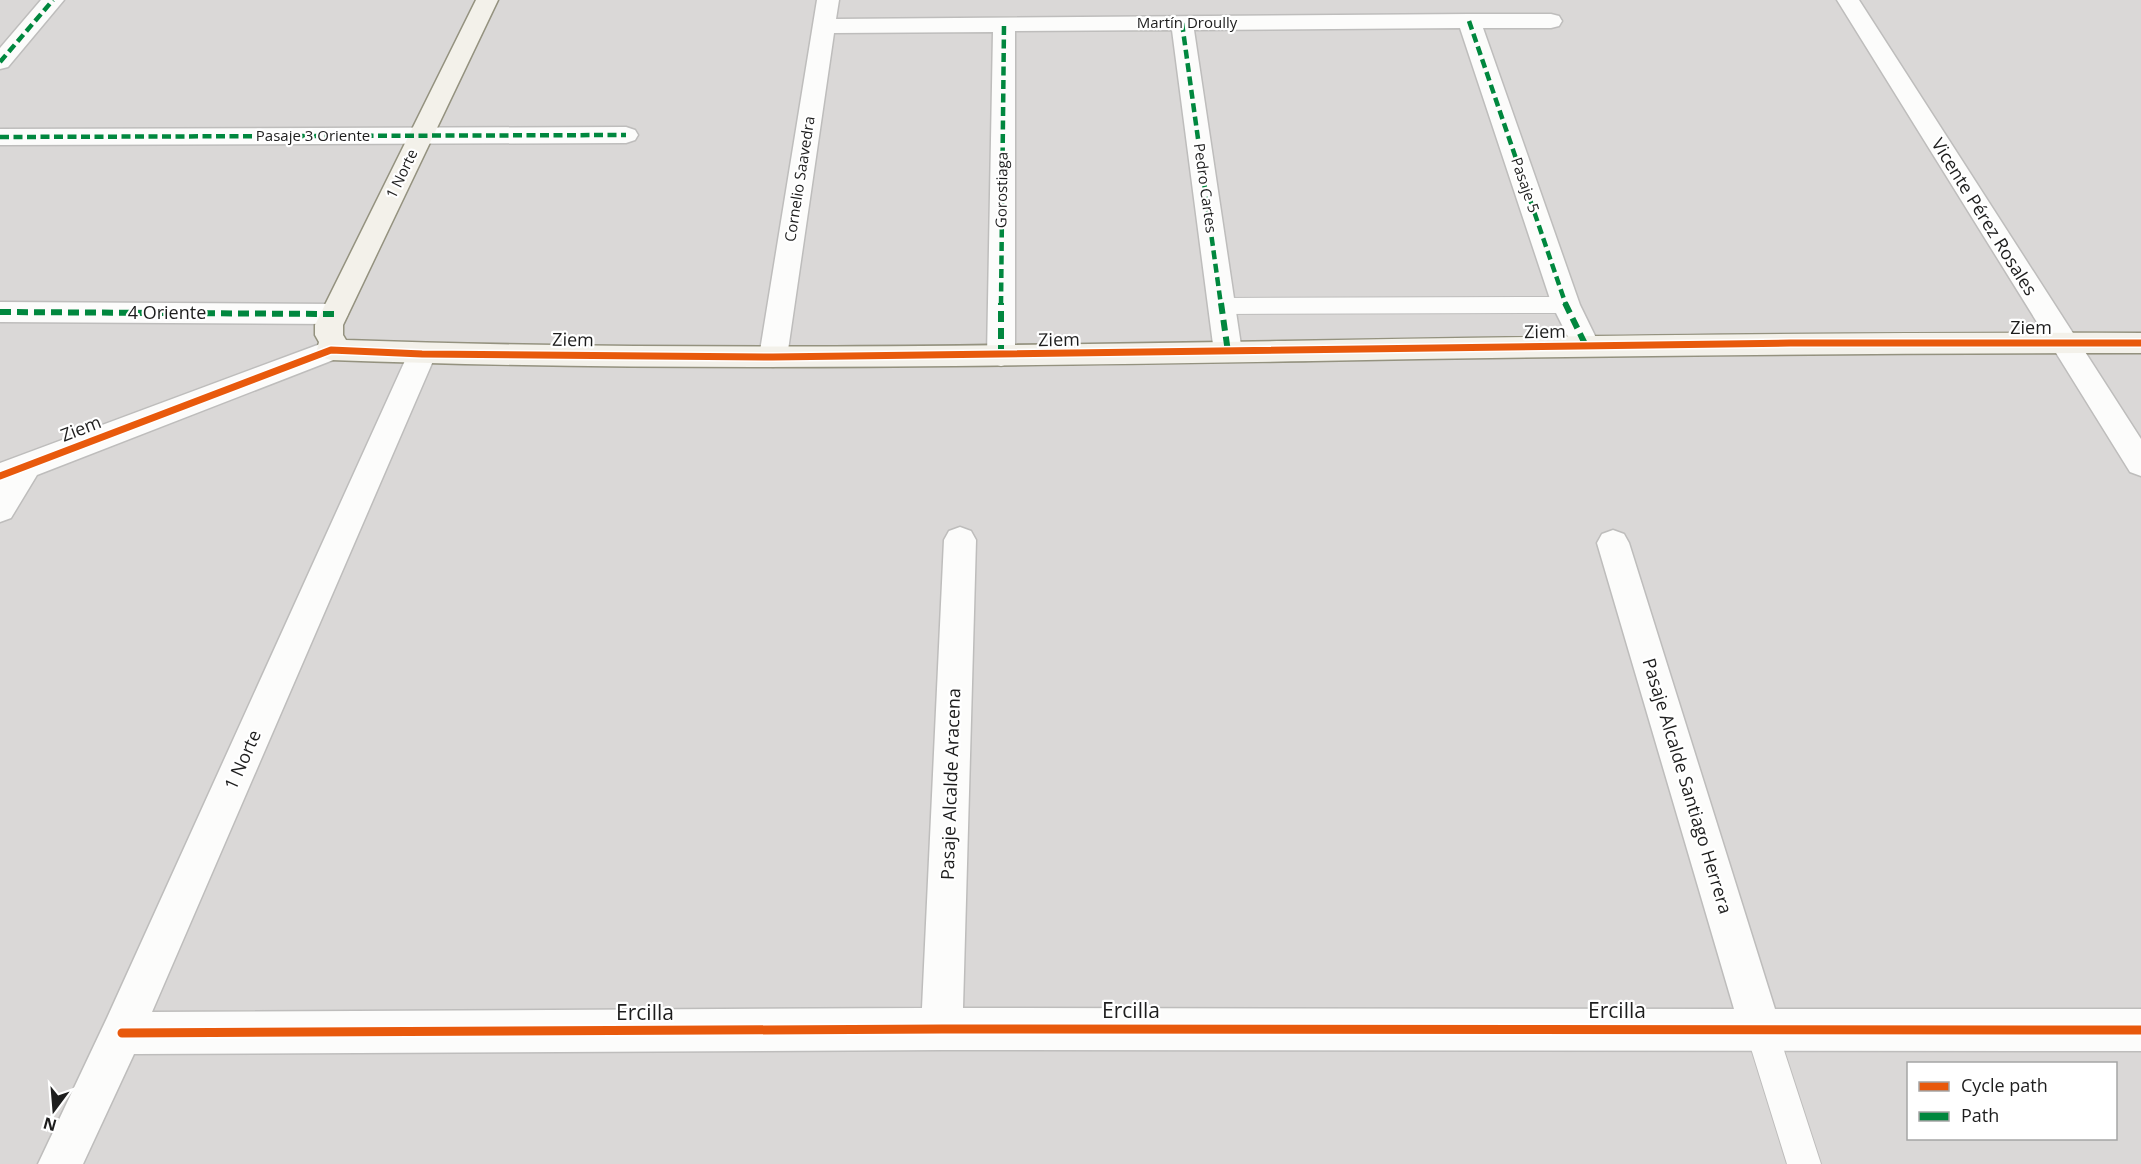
<svg xmlns="http://www.w3.org/2000/svg" width="2141" height="1164" viewBox="0 0 2141 1164" font-family="'Open Sans',sans-serif">
	<rect width="100%" height="100%" fill="#ebe8e5"/>
	<path fill="#dad8d7" fill-rule="evenodd" d="M0,0H2141V1164H0ZM1908,1064H2116V1138H1908Z"/>
	<g fill="none" stroke-linecap="round" stroke-linejoin="round">
		<g stroke="#bebdbc" stroke-width="2">
			<path id="lane" d="M1566,297L1574,300L1577,305L1574,310L1566,313L1221,314L1213,311L1210,306L1213,301L1221,298Z
				M1761,1013L1772,1018L1777,1029L1821,1164H1787L1745,1029L1750,1018Z"/>
		</g>
		<g stroke="#bebdbc" stroke-width="3">
			<path id="street" d="M41,0H64L8,67L0,69V48Z
				M817,0H839L836,19L1469,14H1551L1559,16L1562,21L1559,26L1551,28H1483L1580,305L1600,346L1596,353L1586,356L1576,353L1552,305L1460,28L1194,30L1242,352L1238,359L1228,362L1218,359L1214,352L1172,30L1015,31V356L1011,363L1001,366L991,363L987,356L993,32L834,33L787,357L783,364L773,367L763,364L759,357Z
				M1837,0H1859L2141,439V476L2130,472Z
				M626,127L635,130L638,135L635,140L626,143L0,145V129Z
				M0,302L334,304L344,307L348,314L344,321L334,324L0,322Z
				M331,340L341,343L345,350L341,357L37,475L11,518L0,522V463Z
				M422,344L432,347L436,354L152,1012L922,1008L944,540L949,531L960,527L971,531L976,540L963,1008L1734,1009L1597,543L1602,534L1613,530L1624,534L1629,543L1775,1009H2141V1051L942,1050L134,1054L83,1164H38L107,1018L408,354L412,347Z"/>
		</g>
		<g stroke="#94927f" stroke-width="3">
			<path id="secondary" d="M476,0H498L343,325V335L346,340C659,351 971,346 1284,341C1570,336 1855,332 2141,333V353C1865,353 1589,356 1313,361C986,366 658,372 331,360L321,357L317,350L319,342L315,335V325Z"/>
		</g>
		<use href="#lane" fill="#fcfcfb" fill-rule="evenodd"/>
		<use href="#street" fill="#fcfcfb" fill-rule="evenodd"/>
		<use href="#secondary" fill="#f3f1ea" fill-rule="evenodd"/>
		<path stroke="#00873e" stroke-width="4.5" stroke-dasharray="9 4.5" stroke-linecap="butt" d="M1469,21L1566,305
			M1182,23L1221,305
			M0,62L53,0
			M0,137L626,135
			M1001,305L1004,25"/>
		<path stroke="#00873e" stroke-width="6" stroke-dasharray="11 6" stroke-linecap="butt" d="M1221,303L1228,352
			M1565,303L1586,346
			M0,312L334,314
			M1001,356V303"/>
		<g stroke="#fff" stroke-width="10">
			<path id="cycleway-far1" d="M0,476L331,350L422,354L773,357L1790,343H2141"/>
		</g>
		<g stroke="#fff" stroke-width="13">
			<path id="cycleway" d="M122,1033L942,1029L2141,1030"/>
		</g>
		<use href="#cycleway-far1" stroke="#e8590c" stroke-width="7"/>
		<use href="#cycleway" stroke="#e8590c" stroke-width="9"/>
	</g>
	<g text-anchor="middle" stroke-width="4.5" stroke-linejoin="round" paint-order="stroke">
		<g font-size="15" fill="#1d1d1d" stroke="#fff">
			<text x="1187" y="28">Martín Droully</text>
			<text x="313" y="141">Pasaje 3 Oriente</text>
			<text transform="translate(402 174) rotate(-64)" y="5">1 Norte</text>
			<text transform="translate(800 179) rotate(-81)" y="5">Cornelio Saavedra</text>
			<text transform="translate(1525 185) rotate(71)" y="5">Pasaje 5</text>
			<text transform="translate(1205 188) rotate(82)" y="5">Pedro Cartes</text>
			<text transform="translate(1002 190) rotate(-89)" y="5">Gorostiaga</text>
		</g>
		<g font-size="18" fill="#1d1d1d" stroke="#fff">
			<text transform="translate(1984 217) rotate(58)" y="6">Vicente Pérez Rosales</text>
			<text x="167" y="319">4 Oriente</text>
			<text x="2031" y="334">Ziem</text>
			<text transform="translate(1545 332) rotate(-1)" y="6">Ziem</text>
			<text transform="translate(573 340) rotate(1)" y="6">Ziem</text>
			<text transform="translate(1059 340) rotate(-1)" y="6">Ziem</text>
			<text transform="translate(81 429) rotate(-21)" y="6">Ziem</text>
			<text transform="translate(243 760) rotate(-66)" y="6">1 Norte</text>
			<text transform="translate(951 784) rotate(-88)" y="6">Pasaje Alcalde Aracena</text>
			<text transform="translate(1687 786) rotate(73)" y="6">Pasaje Alcalde Santiago Herrera</text>
		</g>
		<g font-size="21" fill="#1d1d1d" stroke="#fff">
			<text x="1131" y="1018">Ercilla</text>
			<text x="1617" y="1018">Ercilla</text>
			<text x="645" y="1020">Ercilla</text>
		</g>
	</g>
	<rect x="1907" y="1062" width="210" height="78" fill="#ffffff" stroke="#a5a5a5" stroke-width="1.5"/>
	<rect x="1919" y="1082" width="30" height="9" fill="#e8590c" stroke="#a5a5a5" stroke-width="1.5"/>
	<text x="1961" y="1092" font-size="18" fill="#1d1d1d">Cycle path</text>
	<rect x="1919" y="1112" width="30" height="9" fill="#00873e" stroke="#a5a5a5" stroke-width="1.5"/>
	<text x="1961" y="1122" font-size="18" fill="#1d1d1d">Path</text>
	<g transform="translate(54 1110) rotate(196)" stroke="#ffffff" stroke-width="4.5" paint-order="stroke">
	<path d="M0-4.5L10 22L0 15L-10 22Z" fill="#1d1d1d"/>
	<text y="-9" font-size="16" font-weight="bold" text-anchor="middle" fill="#1d1d1d">N</text>
	</g>
</svg>
